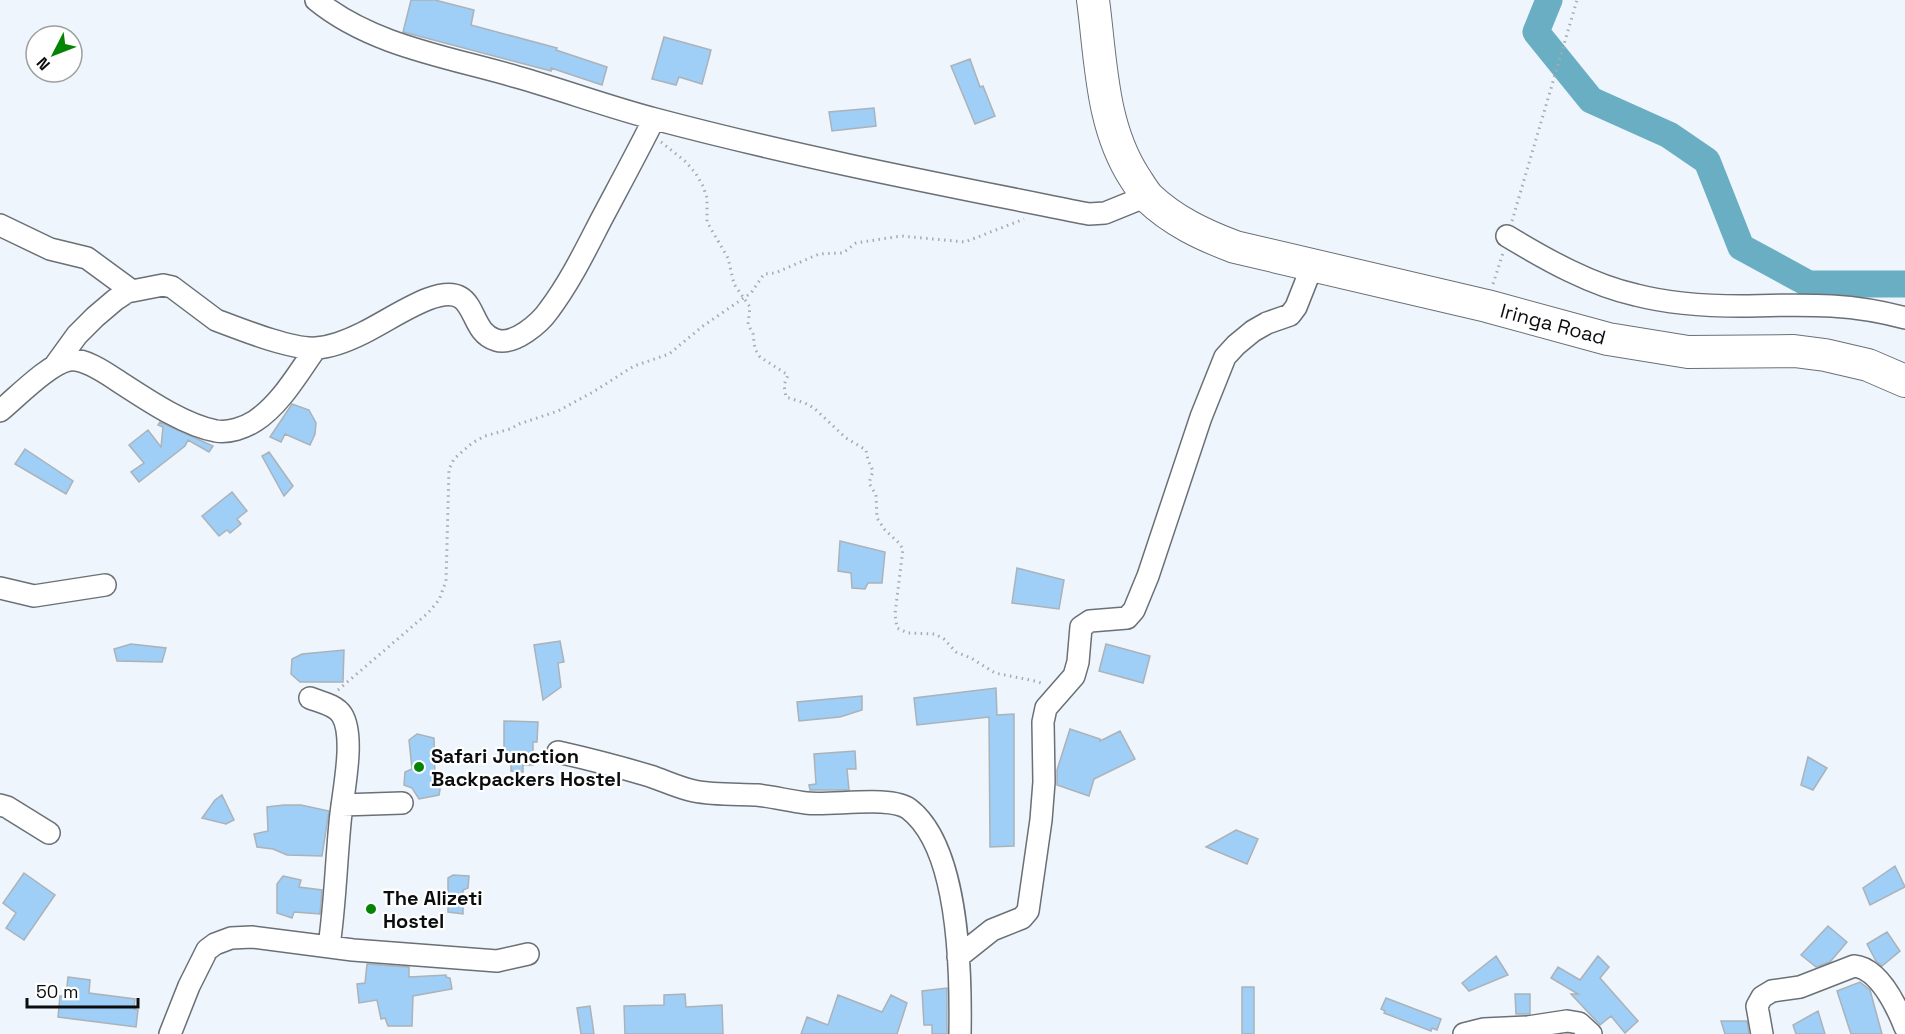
<svg xmlns="http://www.w3.org/2000/svg" width="1905" height="1034" viewBox="0 0 1905 1034" font-family="'Space Grotesk',sans-serif">
	<rect width="100%" height="100%" fill="#eef5fc"/>
	<g fill="none" stroke-linecap="round" stroke-linejoin="round">
		<path stroke="#6aaec3" stroke-width="27" d="M1549,0L1536,32L1591,100L1669,135L1707,161L1741,247L1809,284H1905"/>
	</g>
	<path fill="#9fcef6" stroke="#abb2b8" stroke-width="1.5" d="M411,0H435L474,10L471,25L557,48L556,50L607,67L602,85L551,68V71L403,32Z
		M664,37L711,50L702,84L679,77L676,85L652,79Z
		M970,59L980,87L983,86L995,116L975,124L951,66Z
		M874,108L876,126L832,131L829,112Z
		M292,404L309,410L316,423L315,434L310,445L285,434L281,442L270,437Z
		M160,422L213,446L209,452L188,440L185,446L139,482L131,472L144,463L129,445L148,430L161,447L163,427L158,425Z
		M25,449L73,481L66,494L15,464Z
		M269,452L293,486L284,496L262,456Z
		M232,492L247,511L237,519L241,524L230,533L227,530L219,536L202,516Z
		M840,541L885,552L882,583H868L865,589L852,588L851,573L838,571Z
		M1017,568L1064,580L1059,609L1012,603Z
		M560,641L564,662L558,663L561,687L543,700L534,645Z
		M131,644L166,648L162,662L117,661L114,649Z
		M1106,644L1150,656L1143,683L1099,671Z
		M344,650L343,682H300L291,674L292,659L302,654Z
		M996,688L997,715L1014,714V846L990,847L989,717L917,725L914,698Z
		M862,696V710L840,717L799,721L797,702Z
		M504,721L538,722L537,742H533V765H523V772L511,771V752H504Z
		M1070,729L1100,739V741L1120,731L1135,759L1094,779L1089,796L1057,785V770Z
		M417,734L434,738L435,780L441,784L439,795L419,799L412,788L404,785L405,772L412,769L409,740Z
		M855,751L856,769H847L849,790H810L809,785L816,784L814,754Z
		M1808,757L1827,768L1813,790L1801,785Z
		M222,795L234,820L226,824L202,818L215,800Z
		M284,805H301L329,811L322,856L287,855L273,849L257,847L254,834L268,831L267,807Z
		M1236,830L1258,839L1247,864L1206,847Z
		M1895,866L1905,887L1870,905L1863,888Z
		M24,873L55,895L24,940L6,928L16,913L3,903Z
		M453,875L469,876L468,888L463,890V914L448,912V878Z
		M283,876L301,880L299,887L322,890L320,914L294,912L292,918L277,913V884Z
		M1828,926L1847,942L1830,962L1816,967L1801,955Z
		M1887,932L1900,951L1882,966L1876,961L1867,944Z
		M1496,956L1508,975L1469,991L1462,983Z
		M1598,956L1609,967L1600,978L1638,1021L1625,1033L1611,1016L1600,1025L1571,994H1578L1551,978L1558,967L1580,980Z
		M367,964L409,967V977L446,975V977L450,978L452,989L413,996L412,1026H388L385,1018L381,1019L377,1000L359,1003L357,984L365,983Z
		M68,977L90,980L89,993L135,999L134,1009L138,1010L136,1027L58,1017L60,996H66Z
		M1860,982L1870,990L1882,1034H1851L1837,991Z
		M1242,987H1254V1034H1242Z
		M947,988V1034H932V1025H924L922,991Z
		M685,994L686,1007L722,1005L723,1034H625L624,1006L664,1005V995Z
		M1515,994H1530V1014H1516Z
		M838,995L882,1012L891,995L907,1003L897,1034H801L807,1017L828,1025Z
		M1386,998L1441,1019L1437,1030L1432,1028L1431,1031L1384,1013L1385,1011L1381,1009Z
		M590,1006L594,1034H581L577,1008Z
		M1818,1011L1825,1034H1796L1793,1025Z
		M1721,1021H1747L1749,1034H1725Z"/>
	<g fill="none" stroke-linecap="round" stroke-linejoin="round">
		<g stroke="#6a7076" stroke-width="24">
			<path id="minor" d="M316,0C372,46 449,57 517,77C563,90 609,107 655,119C798,157 944,185 1089,214L1105,213L1147,196
				M0,225L50,249L87,258L132,291
				M1507,236C1547,260 1591,285 1636,295C1667,303 1709,306 1741,306C1800,305 1847,302 1905,318
				M56,364L77,335L95,317L115,300L127,292L163,285L172,287L216,320C240,329 292,350 316,348C332,347 349,340 363,333C385,322 405,308 428,299C481,279 465,331 496,340C514,346 540,323 549,310C570,282 585,251 601,220C619,186 637,153 654,119
				M0,411C17,397 49,364 69,360C83,358 103,371 115,379C143,397 183,425 216,431C229,433 244,428 255,421C281,404 298,373 316,348
				M0,588L34,596L105,585
				M310,698C320,702 336,705 342,715C356,738 342,796 340,823C336,865 335,905 329,946
				M558,752C589,759 620,767 650,776C665,781 679,788 694,791C714,795 736,794 757,795C774,797 790,801 806,803C832,806 891,795 909,809C960,848 961,975 960,1034
				M0,805L7,807L49,833
				M342,805L402,803
				M958,957L992,930L1022,918L1028,911L1041,820L1044,782L1043,722L1046,708L1074,676L1078,662L1081,627L1090,621L1127,618L1134,610L1148,576L1201,417L1225,357L1236,345L1253,331L1267,323L1290,315L1296,307L1313,264
				M170,1034L189,986L207,950L215,944L231,938L252,937L353,950L497,961L528,954
				M1464,1034L1484,1029L1528,1027L1567,1021L1579,1023L1591,1034
				M1762,1034L1757,1006L1762,997L1772,991L1800,987L1854,966C1879,968 1897,1007 1905,1027"/>
		</g>
		<g stroke="#6a7076" stroke-width="34">
			<path id="highway" d="M1093,0C1101,60 1101,126 1135,178C1139,184 1143,191 1148,197C1173,221 1203,235 1235,247L1487,306L1608,339L1688,352L1794,351L1825,355L1868,365L1905,381"/>
		</g>
		<path stroke="#a6abb0" stroke-width="3" stroke-dasharray="1.5 4.5" stroke-linecap="butt" d="M661,142L686,162L696,174L703,186L707,198V222L728,258L734,284L750,307L748,324L753,334L755,349L760,357L788,375L784,385L786,397L805,403L814,408L846,438L866,450L868,460L873,471L869,483L876,495L877,518L885,530L899,543L903,549L895,614L897,628L908,633L935,634L944,639L956,652L971,658L995,673L1035,681L1044,684
			M1512,221L1577,0
			M1493,284L1503,253
			M338,690L428,613L439,600L446,581L449,469L454,459L472,443L485,436L510,429L519,424L558,411L593,392L634,366L669,354L703,326L751,293L764,274L775,273L819,254L843,253L856,243L901,236L965,242L1024,219"/>
		<use href="#minor" stroke="#fff" stroke-width="21"/>
		<use href="#highway" stroke="#fff" stroke-width="32"/>
	</g>
	<g fill="#038403" stroke="#fff" stroke-width="2">
		<circle cx="419" cy="767" r="6"/>
		<circle cx="371" cy="909" r="6"/>
	</g>
	<g text-anchor="middle" stroke-width="4.5" stroke-linejoin="round" paint-order="stroke">
		<g font-size="20" fill="#0b0d0f" stroke="#fff">
			<text transform="translate(1553 324) rotate(15)" y="7">Iringa Road</text>
		</g>
		<g font-size="20" font-weight="bold" fill="#0b0d0f" stroke="#fff" text-anchor="start">
			<text x="431" y="763">Safari Junction<tspan x="431" dy="23">Backpackers Hostel</tspan></text>
			<text x="383" y="905">The Alizeti<tspan x="383" dy="23">Hostel</tspan></text>
		</g>
	</g>
	<g transform="translate(54 54) rotate(228)"><circle r="28" fill="#ffffff" stroke="#9d9e9f" stroke-width="1.5"/>
	<path d="M0-4.5L10 22L0 15L-10 22Z" fill="#038403"/>
	<text y="-9" font-size="16" font-weight="bold" text-anchor="middle" fill="#0b0d0f">N</text>
	</g>
	<path d="M27 998v9h111v-9" fill="none" stroke="#0b0d0f" stroke-width="3"/>
	<text x="36" y="998" font-size="18" fill="#0b0d0f" stroke="#ffffff" stroke-width="4.5" paint-order="stroke">50 m</text>
</svg>
